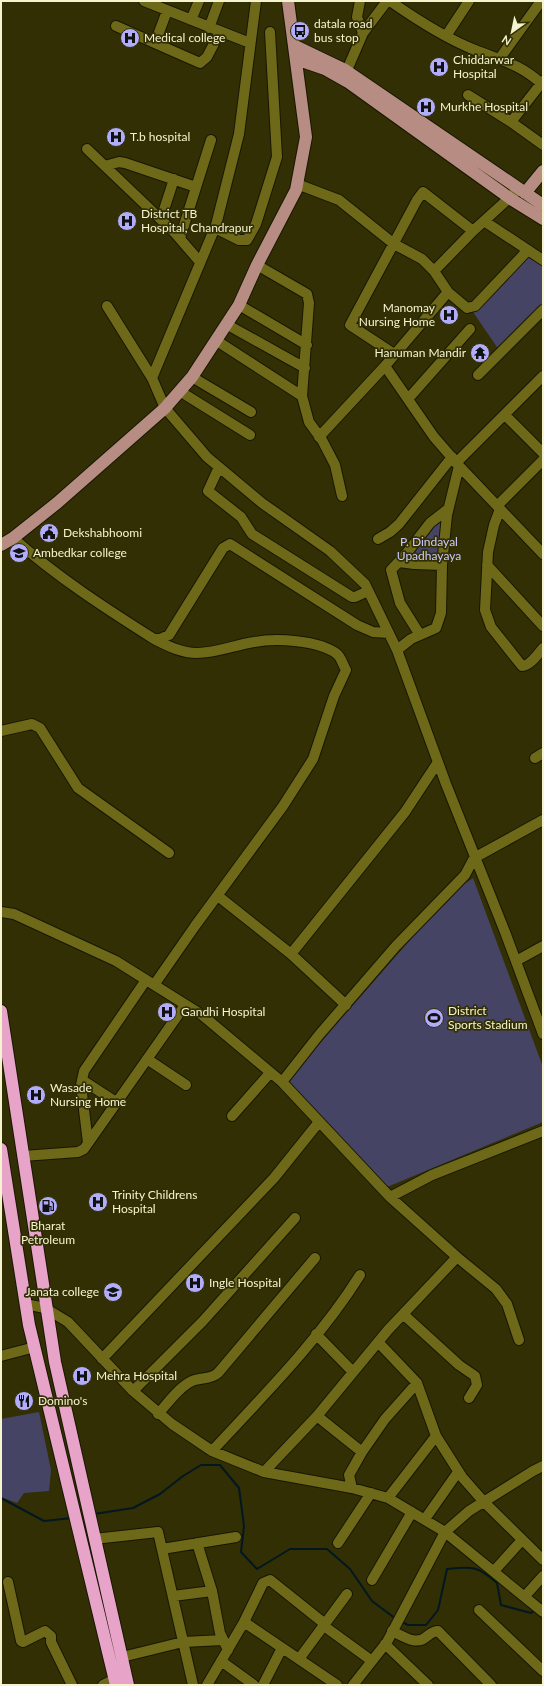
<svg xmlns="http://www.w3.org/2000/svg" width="544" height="1686" viewBox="0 0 544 1686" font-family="Lato,sans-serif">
	<rect width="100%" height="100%" fill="#322f05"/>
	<path fill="#464465" d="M530,255L543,264V307L499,350L473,312Z
		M445,514L440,562L404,559Z
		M473,878L543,1067V1122L387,1187L287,1081L451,893Z
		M39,1412L51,1470L49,1491L24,1493L17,1503L1,1497V1419Z"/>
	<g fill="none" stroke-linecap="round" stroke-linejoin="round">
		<path stroke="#021821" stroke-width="2" d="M1,1498L44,1521L72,1518
			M94,1514L133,1508L160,1494L183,1476L201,1465H220L239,1488L244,1526L241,1552L257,1569L290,1549H327L350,1569L372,1601L396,1619
			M402,1622L408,1625H426L438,1610L447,1569C472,1566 478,1566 497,1583L501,1605L531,1613L535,1610"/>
		<g stroke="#181701" stroke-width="12">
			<path id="minor" d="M144,1L250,43
				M360,1L357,17L363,33
				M390,1C417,20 445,38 475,50C503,61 520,64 543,85
				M191,20L199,1
				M116,26L200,63L207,57L220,32
				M209,28L219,1
				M446,36L469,1
				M155,43L167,11
				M500,58L541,1
				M344,77L363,33L387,1
				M468,95L511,122L543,145
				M511,122L543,81
				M87,149L175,233L200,262
				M105,166L119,162L125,163L196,187
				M297,184L339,200L394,244L422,259L434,271L448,292L467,308L475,306L528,250
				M161,219L174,179
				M484,221L543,260
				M215,228L239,240H247L256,224L277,157L270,32
				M180,238L211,140
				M257,265L307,294L309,303L302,396L309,422L322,440L335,465L342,496
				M434,271L473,231L519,189
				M448,292L385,366L434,437L461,468L543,554
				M239,305L307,345
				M107,306L152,378L165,408L207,457L262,503L330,551L365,584L397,650L446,784L505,932L543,1034
				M226,324L305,368
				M217,341L302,396
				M394,354L350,325L417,200L423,192L473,231
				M478,375L543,310
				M192,377L251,412
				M152,378L216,225L239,134L256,1
				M181,392L250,435
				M408,399L470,329
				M505,415L543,453
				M319,437L385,366
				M456,463L543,376
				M219,467L208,491L241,517L252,534L352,597H355L368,591
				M498,505L543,460
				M500,509L494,525L488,552L485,610L491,627L522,666C530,666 538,654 543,648
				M13,538C57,577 105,608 154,639H160L169,635L223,548L230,544L357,625L373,632L389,633
				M378,539L390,532L399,524L452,457
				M399,562L414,564L442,565
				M487,565L543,626
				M420,635L400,603L391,570L406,554L430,523L448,509
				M154,639C168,646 181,653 197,653C216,653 235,645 254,642C275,638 319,640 337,654C341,657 343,665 346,670L334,696L313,759L283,806L195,926L154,985
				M397,650L411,639L436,628L441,613L442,565L447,515L459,466
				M1,731L32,724L40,728L78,788L169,853
				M535,758L543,753
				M218,896L291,954L346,1005
				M1,912L14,914L116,961L202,1015L282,1082L390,1197L432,1175L543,1131
				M291,954L405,812L438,762
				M516,961L543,946
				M147,1059L186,1085
				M82,1080L116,1102
				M282,1082L319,1035L396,946L465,875L474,858L543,820
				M232,1116L270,1073
				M88,1143L81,1085L84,1071L146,980
				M23,1156L78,1152L84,1149L185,1005
				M390,1197L457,1257L496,1289L507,1304L519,1340
				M25,1304L45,1308L68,1322L133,1391L172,1424L212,1451L264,1472L317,1416L362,1452L349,1475L352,1488L388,1498L445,1532L469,1511L533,1471L543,1466
				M403,1314L459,1365L475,1376L477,1385L469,1398
				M316,1334L353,1372
				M378,1342L417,1383L436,1436L462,1477L484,1502L543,1560
				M1,1356L35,1347
				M102,1359L274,1178L319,1122
				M133,1391L203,1321L295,1218
				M158,1414C168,1403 178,1388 192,1381C201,1377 210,1380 218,1373L315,1258
				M317,1416L388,1330L457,1257
				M212,1451C264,1395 320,1339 360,1275
				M362,1452L385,1419L417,1383
				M264,1472L352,1488
				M388,1498L436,1436
				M425,1519L458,1472
				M94,1539L158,1532L193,1685
				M197,1543L212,1591L220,1633L228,1650
				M338,1543L371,1493
				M162,1549L236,1537
				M494,1571L522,1540
				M372,1580L412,1512
				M8,1582L21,1641L23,1642L45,1631L51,1636V1642L72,1685
				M173,1596L212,1591
				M525,1596L543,1576
				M479,1610L543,1671
				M244,1622L263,1583L270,1580L325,1624
				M324,1626L372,1661
				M392,1631C403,1636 416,1646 426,1637C430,1634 433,1631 438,1631L491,1685
				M385,1644L428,1685
				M122,1657L183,1642L223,1640
				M299,1659L347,1594
				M221,1661L254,1685
				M103,1685L115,1679
				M207,1685L244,1622L337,1685
				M263,1685L282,1648
				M353,1685L387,1642L445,1532L543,1612"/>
		</g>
		<g stroke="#181701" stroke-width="14">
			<path id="major" d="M295,46L345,70L543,205
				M296,59L325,69L348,82L511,199L543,219
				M525,193L543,171
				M1,545L13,538L57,503L165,408L192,377L239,305L257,265L296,190L306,137L288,1"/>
		</g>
		<g stroke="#181701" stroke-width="14">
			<path id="highway" d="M1,1011L55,1362L128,1685
				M1,1149L29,1325L116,1685"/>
		</g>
		<use href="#minor" stroke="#6e6918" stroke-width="10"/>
		<use href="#major" stroke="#b78c82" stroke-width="12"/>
		<use href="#highway" stroke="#e8a3c8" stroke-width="12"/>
	</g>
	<defs>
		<g id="bus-disc" transform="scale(1)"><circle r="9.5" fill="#b2adfa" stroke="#322f05"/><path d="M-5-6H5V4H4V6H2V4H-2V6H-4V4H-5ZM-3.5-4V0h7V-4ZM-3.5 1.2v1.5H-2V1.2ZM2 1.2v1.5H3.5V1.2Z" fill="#111"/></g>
		<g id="hospital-disc" transform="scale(1)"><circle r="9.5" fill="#b2adfa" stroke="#322f05"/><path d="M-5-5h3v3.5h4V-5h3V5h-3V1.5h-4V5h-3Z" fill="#111"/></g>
		<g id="temple-disc" transform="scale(1)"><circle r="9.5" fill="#b2adfa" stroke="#322f05"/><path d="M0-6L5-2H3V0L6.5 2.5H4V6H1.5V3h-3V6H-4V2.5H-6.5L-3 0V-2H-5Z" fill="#111"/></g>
		<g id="civic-disc" transform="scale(1)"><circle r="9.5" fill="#b2adfa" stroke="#322f05"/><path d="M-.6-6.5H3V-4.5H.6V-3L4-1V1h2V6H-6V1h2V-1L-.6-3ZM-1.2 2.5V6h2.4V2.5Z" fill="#111"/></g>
		<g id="school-disc" transform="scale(1)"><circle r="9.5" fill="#b2adfa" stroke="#322f05"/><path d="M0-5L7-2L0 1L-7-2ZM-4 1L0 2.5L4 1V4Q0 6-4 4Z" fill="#111"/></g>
		<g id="stadium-disc" transform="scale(1)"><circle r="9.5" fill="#b2adfa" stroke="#322f05"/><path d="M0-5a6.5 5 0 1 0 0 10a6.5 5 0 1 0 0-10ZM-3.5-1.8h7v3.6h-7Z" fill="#111"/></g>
		<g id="fuel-disc" transform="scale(1)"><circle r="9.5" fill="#b2adfa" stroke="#322f05"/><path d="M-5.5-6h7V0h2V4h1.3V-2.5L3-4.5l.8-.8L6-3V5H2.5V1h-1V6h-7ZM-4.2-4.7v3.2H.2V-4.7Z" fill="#111"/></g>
		<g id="restaurant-disc" transform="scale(1)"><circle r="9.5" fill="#b2adfa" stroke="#322f05"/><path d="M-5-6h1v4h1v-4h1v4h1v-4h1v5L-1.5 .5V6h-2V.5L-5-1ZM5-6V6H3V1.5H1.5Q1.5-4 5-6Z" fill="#111"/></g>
	</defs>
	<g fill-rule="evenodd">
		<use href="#bus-disc" x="300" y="31"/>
		<use href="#hospital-disc" x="130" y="38"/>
		<use href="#hospital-disc" x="439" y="67"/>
		<use href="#hospital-disc" x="426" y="107"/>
		<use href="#hospital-disc" x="116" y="137"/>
		<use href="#hospital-disc" x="127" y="221"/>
		<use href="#hospital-disc" x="449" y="315"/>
		<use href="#temple-disc" x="480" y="353"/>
		<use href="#civic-disc" x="49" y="533"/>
		<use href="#school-disc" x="19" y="553"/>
		<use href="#hospital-disc" x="167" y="1012"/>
		<use href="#stadium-disc" x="434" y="1018"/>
		<use href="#hospital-disc" x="36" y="1095"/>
		<use href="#hospital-disc" x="98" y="1202"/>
		<use href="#fuel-disc" x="48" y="1206"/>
		<use href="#hospital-disc" x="195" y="1283"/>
		<use href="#school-disc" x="113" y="1292"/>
		<use href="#hospital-disc" x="82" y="1376"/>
		<use href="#restaurant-disc" x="24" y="1401"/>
	</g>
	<g text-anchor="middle" stroke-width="3.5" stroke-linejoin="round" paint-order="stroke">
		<g font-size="12" fill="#f5f4ce" stroke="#322f05" text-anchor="start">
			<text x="314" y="28">datala road<tspan x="314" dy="14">bus stop</tspan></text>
			<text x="144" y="42">Medical college</text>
			<text x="453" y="64">Chiddarwar<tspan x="453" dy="14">Hospital</tspan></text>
			<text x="440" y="111">Murkhe Hospital</text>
			<text x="130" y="141">T.b hospital</text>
			<text x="141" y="218">District TB<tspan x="141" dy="14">Hospital, Chandrapur</tspan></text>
			<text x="435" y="312" text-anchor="end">Manomay<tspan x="435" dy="14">Nursing Home</tspan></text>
			<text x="466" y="357" text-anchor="end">Hanuman Mandir</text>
			<text x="63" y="537">Dekshabhoomi</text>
			<text x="33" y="557">Ambedkar college</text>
			<text x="448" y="1015">District<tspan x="448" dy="14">Sports Stadium</tspan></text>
			<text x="181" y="1016">Gandhi Hospital</text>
			<text x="50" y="1092">Wasade<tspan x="50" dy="14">Nursing Home</tspan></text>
			<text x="112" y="1199">Trinity Childrens<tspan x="112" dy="14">Hospital</tspan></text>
			<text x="48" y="1230" text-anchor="middle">Bharat<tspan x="48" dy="14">Petroleum</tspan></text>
			<text x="209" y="1287">Ingle Hospital</text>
			<text x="99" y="1296" text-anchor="end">Janata college</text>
			<text x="96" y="1380">Mehra Hospital</text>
			<text x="38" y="1405">Domino's</text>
		</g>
		<g font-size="12" fill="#cdcbfe" stroke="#322f05">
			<text x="429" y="546">P. Dindayal<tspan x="429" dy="14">Upadhayaya</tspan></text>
		</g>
	</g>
	<rect width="544" height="1686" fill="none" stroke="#f5f4ce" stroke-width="4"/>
	<g transform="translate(512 32) rotate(213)" stroke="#322f05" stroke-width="3" paint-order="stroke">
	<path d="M0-3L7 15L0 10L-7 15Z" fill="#f5f4ce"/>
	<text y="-6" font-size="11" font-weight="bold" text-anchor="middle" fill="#f5f4ce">N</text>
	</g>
</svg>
